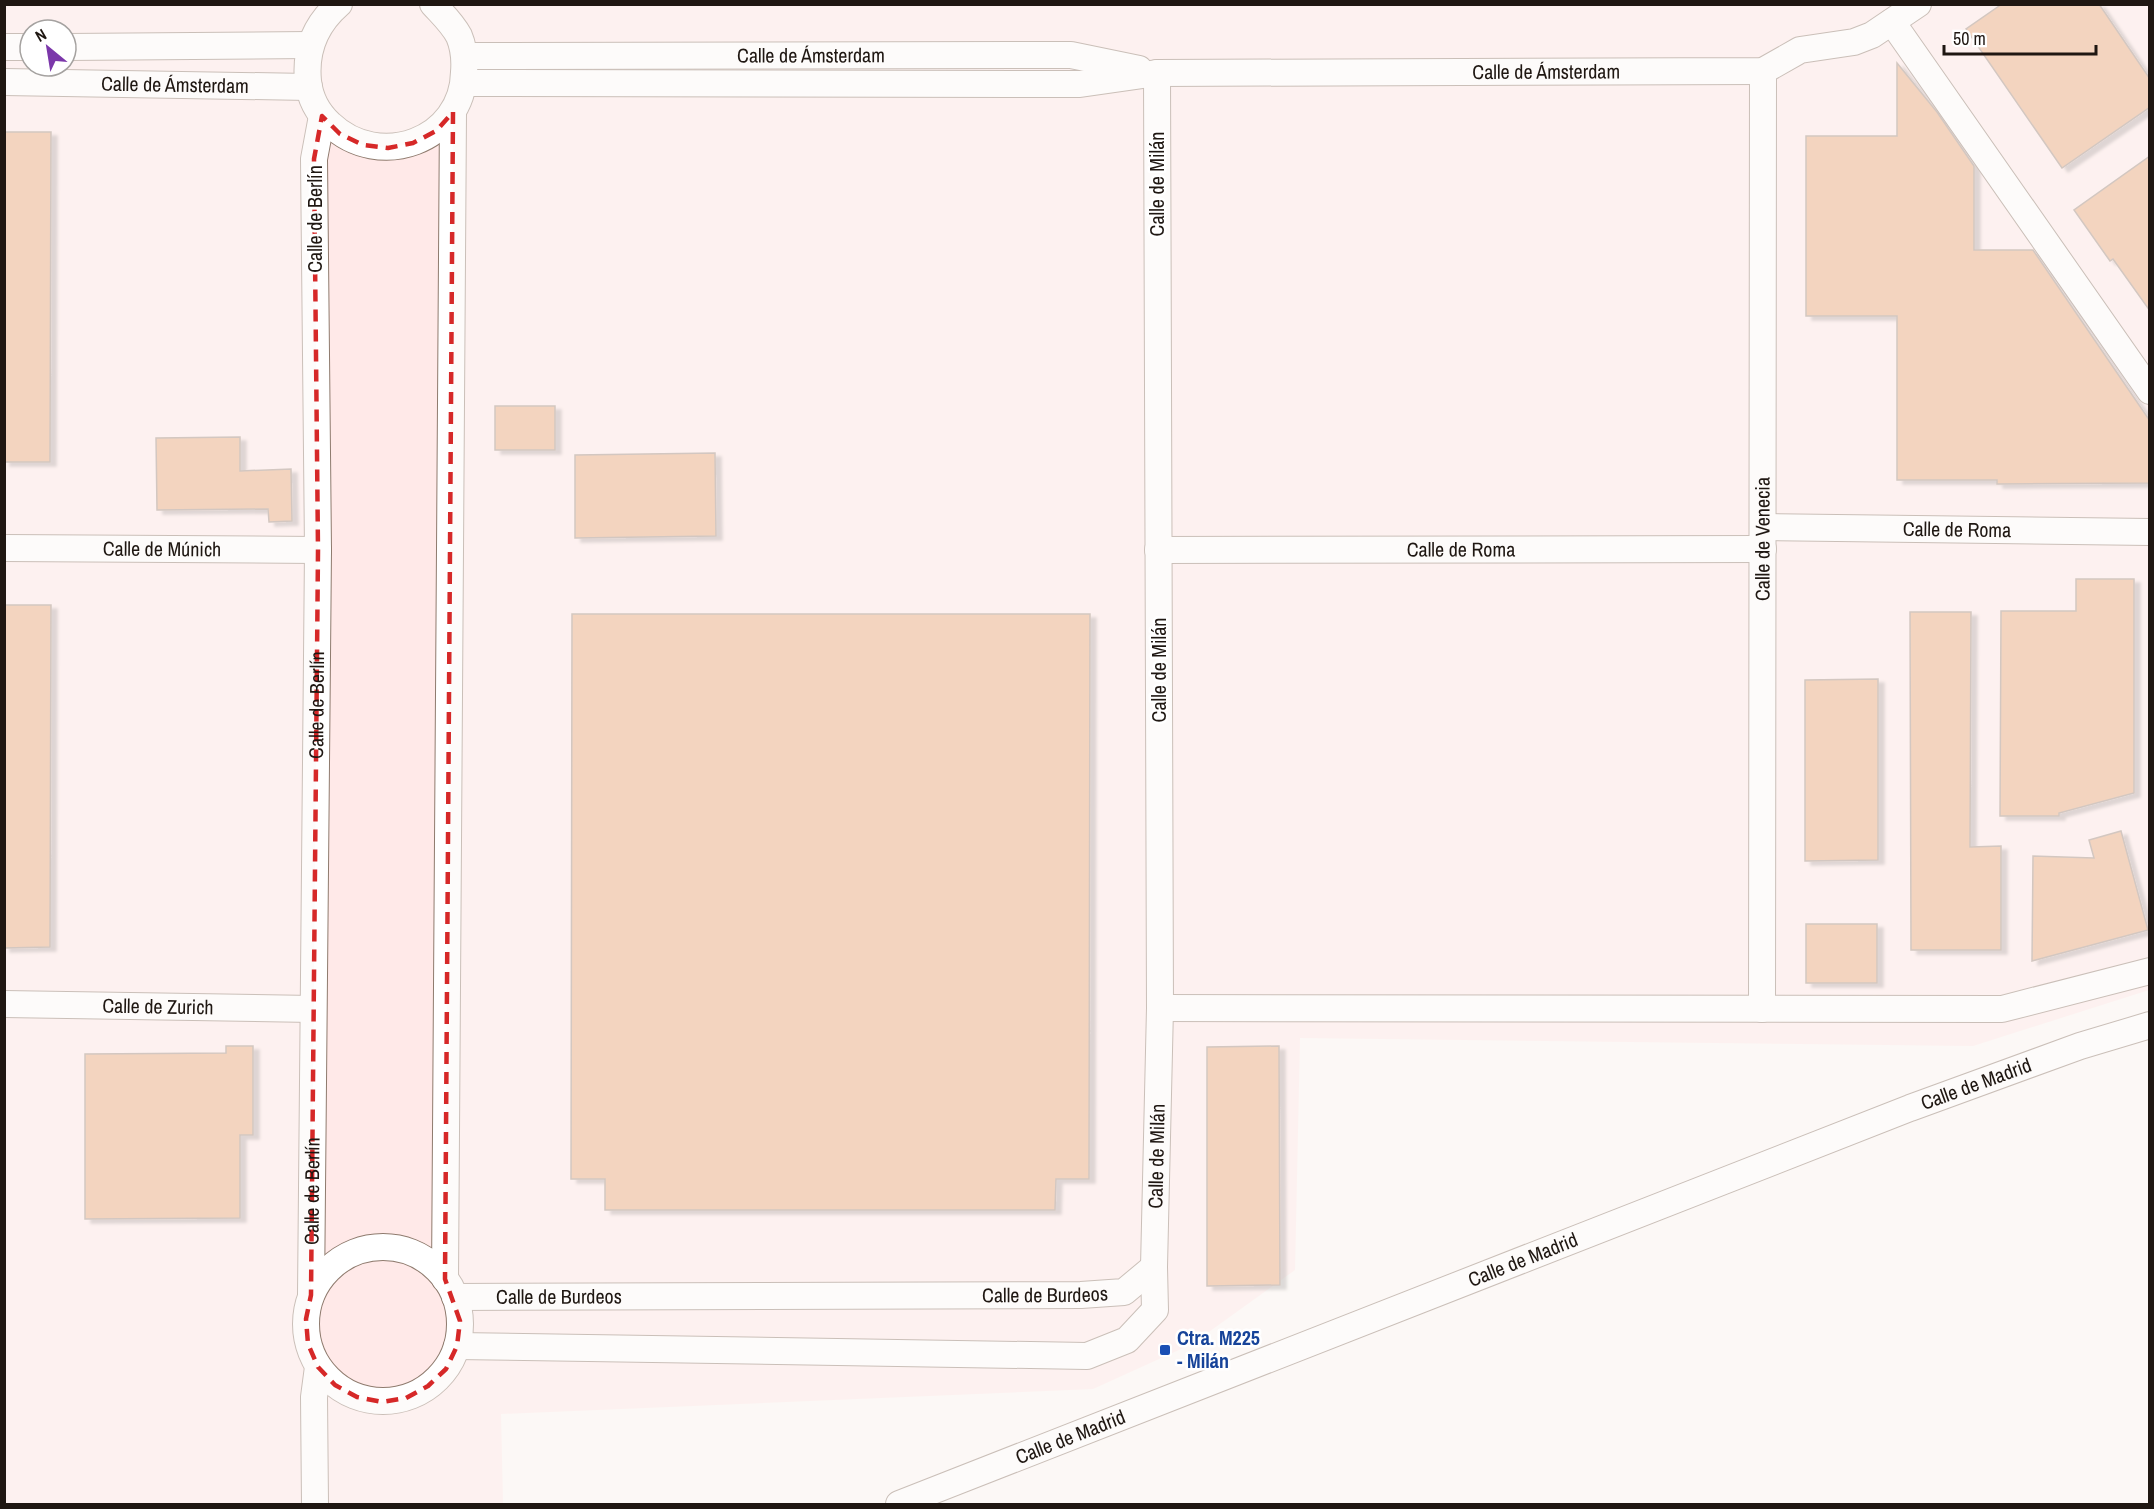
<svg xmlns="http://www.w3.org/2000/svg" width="2154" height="1509" viewBox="0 0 2154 1509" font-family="'Archivo Narrow',sans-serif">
	<defs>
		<filter id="shadow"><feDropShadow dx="6" dy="4" stdDeviation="1.5" flood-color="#0004"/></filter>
	</defs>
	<rect width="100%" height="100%" fill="#fcf8f5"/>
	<path fill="#ffe9e8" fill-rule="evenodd" d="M5,5H2149V990L1973,1046L1300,1038L1295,1270L1192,1344L1093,1389L501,1414L503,1504H5ZM30,30H66V66H30Z"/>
	<path fill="#e8a87c" stroke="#a28d80" stroke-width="1.5" filter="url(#shadow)" d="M2002,4H2099L2150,79V107L2062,168L1966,29Z
		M1897,63L1937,112L1974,166V250H2033L2150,421V483L1997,484V480H1897V316H1806V136H1897Z
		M4,132H51L50,462H4Z
		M2150,156V311L2113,259L2110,261L2074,210Z
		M495,406H555V450H495Z
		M240,437V471L291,469L292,521L269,522L268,509L157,510L156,438Z
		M715,453L716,536L575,538V455Z
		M2076,579H2134V793L2059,813V816H2000L2001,611H2076Z
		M4,605H51L50,947L4,948Z
		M1910,612H1971L1970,847L2001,846V950H1911Z
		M572,614H1090L1089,1179H1056L1055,1210H605V1179H571Z
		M1878,679V860L1805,861V680Z
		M2121,831L2148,930L2032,961L2033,856L2094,858L2089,840Z
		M1806,924H1877V983H1806Z
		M226,1046H253V1135H240V1218L85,1219V1054L226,1053Z
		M1279,1046L1280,1285L1207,1286V1047Z"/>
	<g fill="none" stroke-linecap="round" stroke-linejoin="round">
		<g stroke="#8f7b6e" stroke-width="28">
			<g id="minor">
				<path d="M339,4C316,24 305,50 308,81C310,98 318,113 330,124C379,171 463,141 464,72C465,60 464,48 459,36C452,23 443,15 433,4"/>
				<path d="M1892,22L2150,391"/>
				<path d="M4,47H30"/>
				<path d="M66,47L310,45"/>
				<path id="s1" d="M465,56L1071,55L1139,69"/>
				<path id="s2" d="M4,82L309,87"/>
				<path id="s3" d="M464,83L1080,84L1157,73L1763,71L1800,50L1854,42L1872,35L1918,4"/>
				<path id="s4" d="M1763,527L2150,532"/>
				<path id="s5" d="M4,548L318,550"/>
				<path id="s6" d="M1158,550L1763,549"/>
				<path id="s7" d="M4,1004L313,1009"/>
				<path d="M1160,1008L2002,1009L2150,971"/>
				<path id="s8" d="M1762,1009L1763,71"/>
				<circle cx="383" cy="1324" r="77"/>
				<path d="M445,1279L453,112"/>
				<path id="s9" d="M311,1295L318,550L314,159L322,116"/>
				<path id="s10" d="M455,1297L1081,1295L1124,1292L1154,1267"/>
				<path id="s11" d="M457,1346L1087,1356L1127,1340L1155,1310L1154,1267L1160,1008L1157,73"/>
				<path d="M315,1504L314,1397L318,1367"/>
				<path id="s12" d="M899,1504L1910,1108L2080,1046L2150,1025"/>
			</g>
		</g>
		<use href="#minor" stroke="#fff" stroke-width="26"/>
	</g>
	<path d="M0 0H2154V1509H0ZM453,112L445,1279L460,1321L457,1346L446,1369L428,1386L406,1398L382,1402L357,1397L335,1385L318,1367L308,1344L306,1319L311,1295L318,550L314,159L322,116L340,134L363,145L388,148L413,143L436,131Z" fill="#fcf8f5" fill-opacity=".55" fill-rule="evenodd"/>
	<path fill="none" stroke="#d62828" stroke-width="4.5" stroke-dasharray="12 8" stroke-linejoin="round" d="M453,112L445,1279L460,1321L457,1346L446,1369L428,1386L406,1398L382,1402L357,1397L335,1385L318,1367L308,1344L306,1319L311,1295L318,550L314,159L322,116L340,134L363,145L388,148L413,143L436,131Z"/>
	<rect fill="#1a4fb4" stroke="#fff" stroke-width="2" x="1159" y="1344" width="12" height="12" rx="3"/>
	<g text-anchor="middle" stroke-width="5" stroke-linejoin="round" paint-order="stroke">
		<g font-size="20" fill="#1f1712" stroke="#fff">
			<text dy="7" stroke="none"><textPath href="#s1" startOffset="346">Calle de Ámsterdam</textPath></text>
			<text dy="7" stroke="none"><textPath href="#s3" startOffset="1083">Calle de Ámsterdam</textPath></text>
			<text dy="7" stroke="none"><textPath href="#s2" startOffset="171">Calle de Ámsterdam</textPath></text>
			<text transform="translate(1157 184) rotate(-90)" y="7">Calle de Milán</text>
			<text transform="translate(315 219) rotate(-90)" y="7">Calle de Berlín</text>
			<text dy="7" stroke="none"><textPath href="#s4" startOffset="194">Calle de Roma</textPath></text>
			<text dy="7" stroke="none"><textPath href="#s8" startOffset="470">Calle de Venecia</textPath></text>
			<text dy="7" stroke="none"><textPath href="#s5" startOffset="158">Calle de Múnich</textPath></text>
			<text dy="7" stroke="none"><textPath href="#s6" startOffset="303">Calle de Roma</textPath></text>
			<text transform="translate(1159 670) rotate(-90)" y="7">Calle de Milán</text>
			<text dy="7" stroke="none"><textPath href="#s9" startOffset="590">Calle de Berlín</textPath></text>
			<text dy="7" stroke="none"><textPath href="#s7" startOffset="154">Calle de Zurich</textPath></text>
			<text dy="7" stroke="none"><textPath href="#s12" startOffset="1156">Calle de Madrid</textPath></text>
			<text dy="7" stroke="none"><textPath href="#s11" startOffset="868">Calle de Milán</textPath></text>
			<text dy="7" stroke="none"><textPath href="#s9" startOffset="104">Calle de Berlín</textPath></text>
			<text dy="7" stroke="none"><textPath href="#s12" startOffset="670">Calle de Madrid</textPath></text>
			<text dy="7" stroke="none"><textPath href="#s10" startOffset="590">Calle de Burdeos</textPath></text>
			<text dy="7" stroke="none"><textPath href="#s10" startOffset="104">Calle de Burdeos</textPath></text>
			<text dy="7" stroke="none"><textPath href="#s12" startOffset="184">Calle de Madrid</textPath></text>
		</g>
		<g font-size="20" font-weight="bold" fill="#164399" stroke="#fff" text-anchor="start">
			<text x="1177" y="1345">Ctra. M225<tspan x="1177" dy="23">- Milán</tspan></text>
		</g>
	</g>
	<rect width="2154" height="1509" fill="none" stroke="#1f1712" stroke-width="12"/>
	<g transform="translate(48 48) rotate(330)"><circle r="28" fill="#ffffff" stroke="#a5a2a0" stroke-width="1.5"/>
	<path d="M0-4.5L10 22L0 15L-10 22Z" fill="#7b37aa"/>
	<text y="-9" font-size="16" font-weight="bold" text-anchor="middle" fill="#1f1712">N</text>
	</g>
	<path d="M1944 45v9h152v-9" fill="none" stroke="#1f1712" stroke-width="3"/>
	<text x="1953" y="45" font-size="18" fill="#1f1712" stroke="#ffffff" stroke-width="4.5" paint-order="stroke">50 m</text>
</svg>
